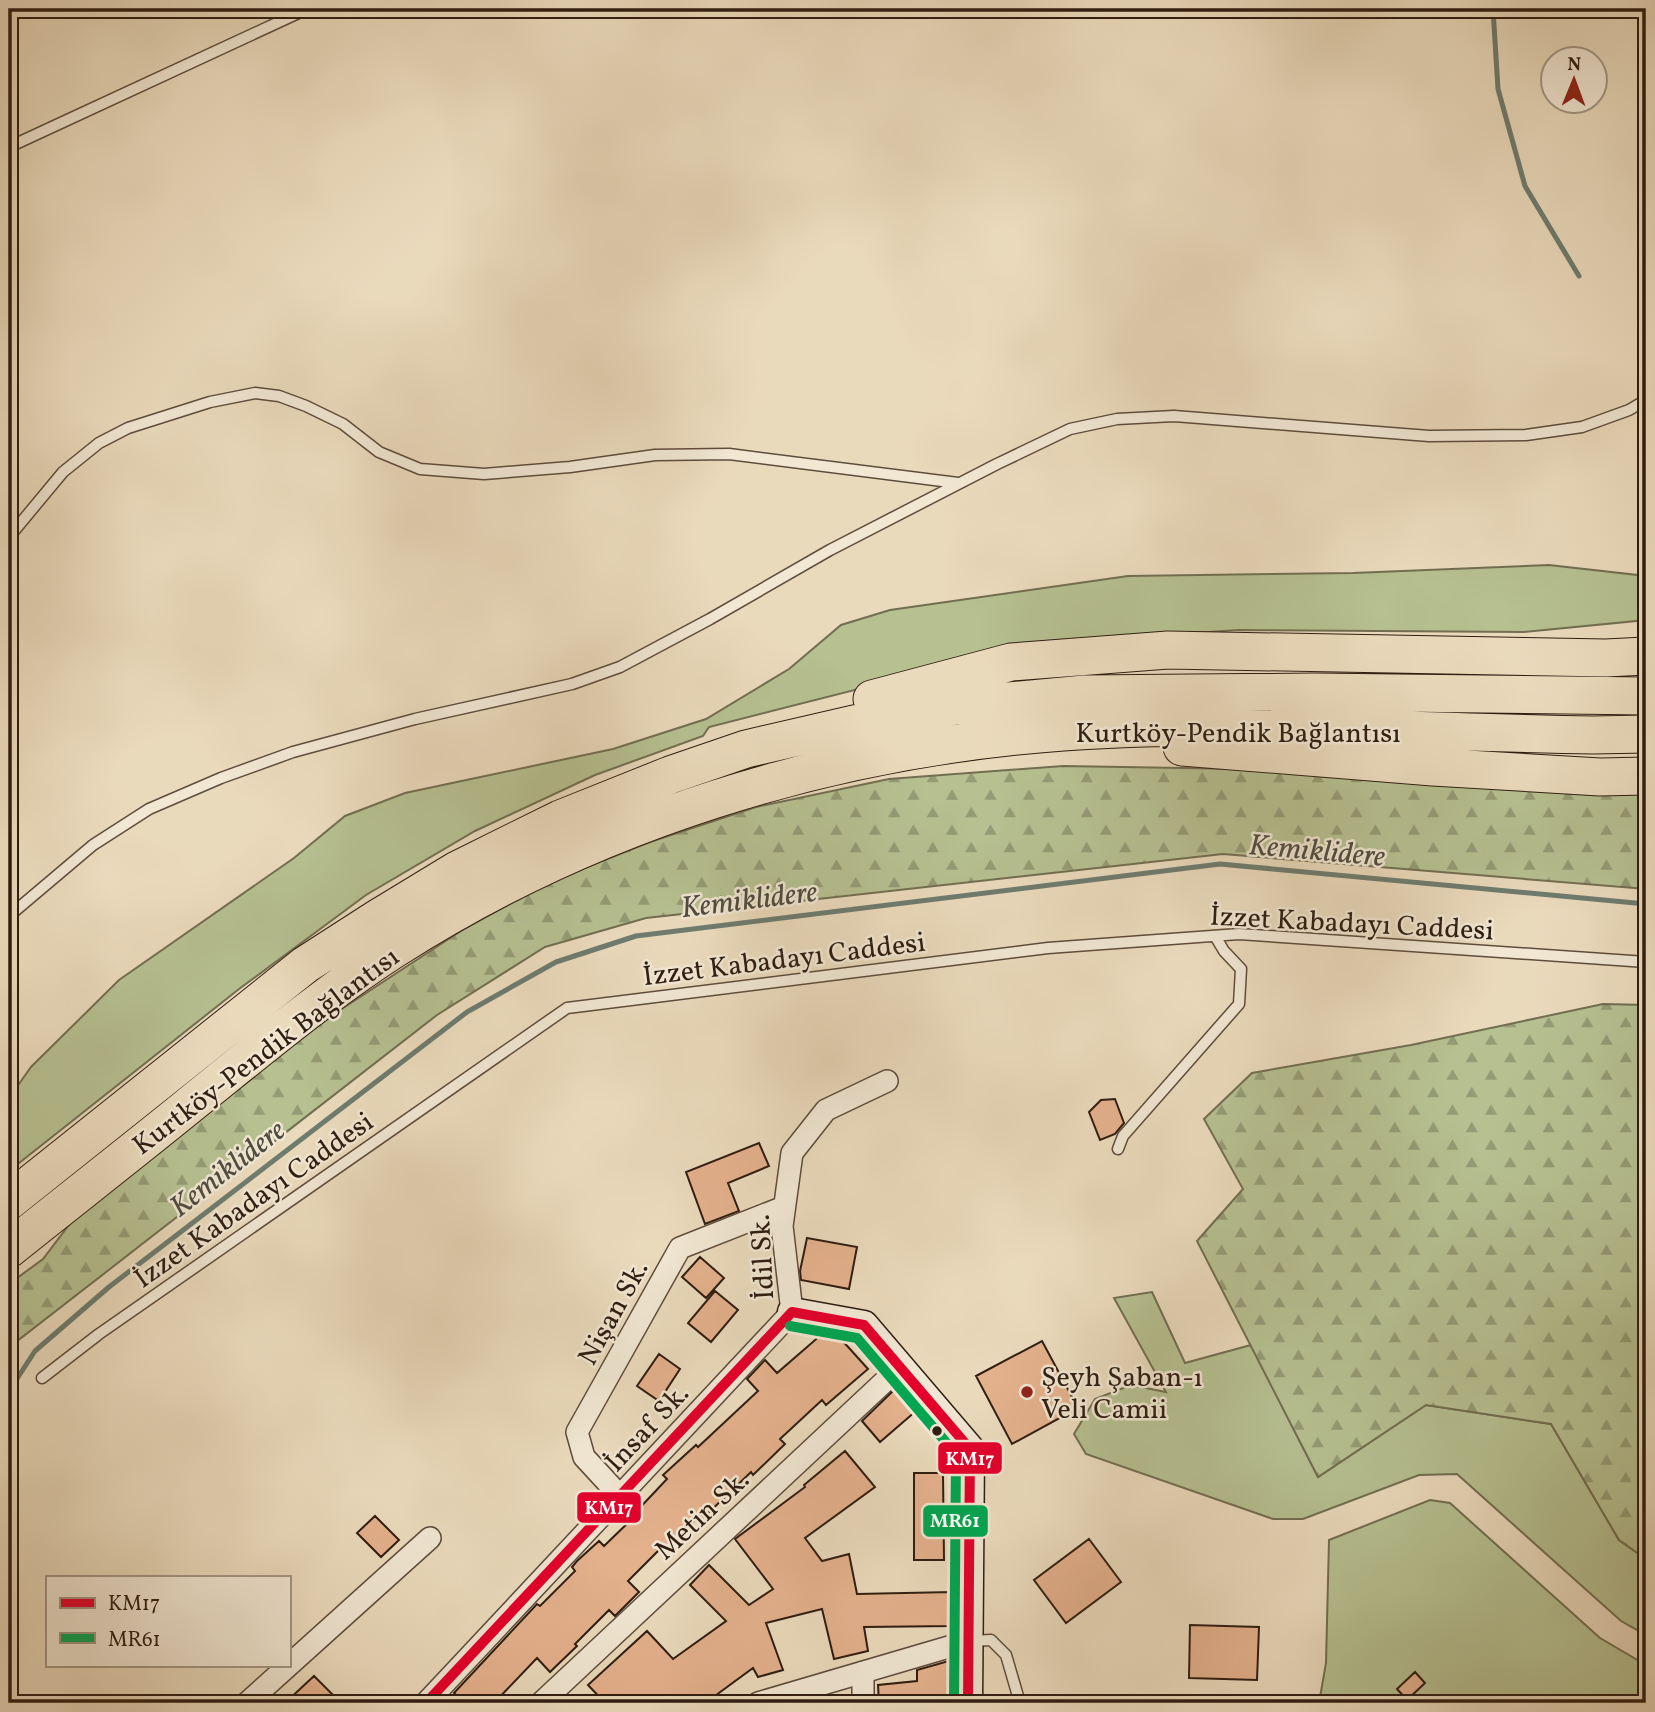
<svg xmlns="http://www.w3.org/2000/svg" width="1655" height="1712" viewBox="0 0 1655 1712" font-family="Vollkorn,serif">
	<defs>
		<pattern id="forest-firs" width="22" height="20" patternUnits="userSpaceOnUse" patternTransform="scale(1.75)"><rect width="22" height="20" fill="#b6c091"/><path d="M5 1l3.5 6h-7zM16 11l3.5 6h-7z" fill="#949b75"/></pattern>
	</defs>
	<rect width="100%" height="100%" fill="#eadabc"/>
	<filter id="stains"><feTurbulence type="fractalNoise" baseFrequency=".00286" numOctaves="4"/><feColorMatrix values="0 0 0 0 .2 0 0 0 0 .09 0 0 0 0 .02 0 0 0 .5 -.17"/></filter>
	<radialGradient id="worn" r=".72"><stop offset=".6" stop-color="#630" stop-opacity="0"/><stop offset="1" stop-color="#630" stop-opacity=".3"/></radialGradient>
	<path fill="#b6c091" stroke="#726e51" stroke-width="2" d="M1549,565L1646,576V620L1524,632L1239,630L1040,643L709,727L703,736L595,775L475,831L366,895L239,989L9,1171V1098L31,1067L119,980L294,858L345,816L405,793L613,749L706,719L789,669L841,625L890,610L1128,576L1353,573Z
		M1152,1292L1185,1363L1251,1345L1318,1477L1426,1405L1551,1424L1619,1540L1646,1559V1635L1621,1621L1457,1474L1419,1475L1303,1519H1273L1086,1454L1074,1434L1095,1399L1131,1385L1166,1392L1114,1298Z
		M1430,1500L1450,1503L1600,1638L1646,1665V1703H1319L1326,1663L1329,1540Z"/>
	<path fill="url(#forest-firs)" stroke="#726e51" stroke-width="2" d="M1063,766L1369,771L1646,791V889L1223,854L646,918L545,947L437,1015L16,1342L9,1353V1284L43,1259L75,1217L197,1118L334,1014L464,929L549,882L650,842L756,807L889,779Z
		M1603,1004L1646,1005V1559L1619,1540L1551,1424L1426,1405L1318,1477L1197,1241L1243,1189L1204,1119L1252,1073L1411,1045Z"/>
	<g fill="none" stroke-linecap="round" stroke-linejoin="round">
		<path stroke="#6e7c6f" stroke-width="5" d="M1493,9L1498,89L1525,186L1579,276
			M9,1391L35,1351L109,1287L467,1012L556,962L636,936L1220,864L1646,904"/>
	</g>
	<path fill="#e4b18d" stroke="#2f1d11" stroke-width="2" d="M1115,1099L1124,1123L1115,1134L1100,1140L1089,1112L1101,1100Z
		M759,1143L769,1166L728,1183L739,1211L705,1224L686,1172Z
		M807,1238L857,1247L849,1289L801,1280L800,1271Z
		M700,1257L724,1278L706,1298L682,1277Z
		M715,1291L738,1310L711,1342L688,1323Z
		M822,1334L840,1338L868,1369L826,1405L822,1400L780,1439L785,1444L753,1475L751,1472L704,1517L701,1514L667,1548L664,1545L628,1581L639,1592L615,1616L609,1610L575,1644L577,1646L550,1672L537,1658L494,1703H465L454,1693L537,1604L540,1606L575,1571L572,1567L577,1561L599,1541L604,1546L634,1517L633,1515L667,1479L663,1475L696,1445L698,1447L758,1391L747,1379L765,1360L777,1373Z
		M1042,1341L1078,1408L1012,1444L976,1376Z
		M659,1354L680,1369L659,1401L637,1386Z
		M896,1388L916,1411L880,1442L862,1421Z
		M845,1451L875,1487L805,1538L822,1561L849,1554L857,1594L952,1592V1626L864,1627L868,1651L834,1659L822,1609L766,1623L783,1670L758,1677L753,1668L708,1701L707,1699L696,1703H605L588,1685L647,1631L673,1659L726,1621L690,1585L709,1565L749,1605L773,1589L735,1539L805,1487L804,1485Z
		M914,1473H943L944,1560H914Z
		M375,1516L399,1540L381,1557L357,1533Z
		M1089,1539L1121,1582L1066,1623L1034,1580Z
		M1190,1625L1259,1627L1257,1680L1189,1678Z
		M952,1660L948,1703H879L878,1685L917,1681V1670Z
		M1415,1672L1425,1683L1407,1700L1397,1689Z
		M314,1676L341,1703H285Z"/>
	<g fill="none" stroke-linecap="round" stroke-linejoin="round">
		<g stroke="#5e4c3c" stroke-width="13">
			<path id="lane" d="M9,147L307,9
				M9,537L63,472L99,443L128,428L210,402L255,393L279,396L306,406L343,424L379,452L420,469L484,474L570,467L655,455L729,454L958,483
				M9,916L93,845L149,809L221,778L293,752L415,719L572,684L620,667L710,619L830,550L997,464L1070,429L1117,419L1174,416L1429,436L1526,435L1582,427L1629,410L1646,400
				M1118,1149L1123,1136L1239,1004L1241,969L1224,951L1215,936
				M42,1378L99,1334L567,1008L1048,948L1239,934L1646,962
				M971,1641L991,1640L1006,1655L1020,1703"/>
		</g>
		<g stroke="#5e4c3c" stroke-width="24">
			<path id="street" d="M620,1496L584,1457L577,1432L680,1248L784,1207
				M247,1703L430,1538
				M426,1703L792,1312L782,1226L792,1153L826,1110L887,1081
				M541,1703L900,1367
				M758,1703L969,1641
				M863,1703V1672"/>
		</g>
		<g stroke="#2f1d11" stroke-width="31">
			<path id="secondary" d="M792,1312L864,1325L970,1449L968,1703"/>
		</g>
		<g stroke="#2f1d11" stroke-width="39">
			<path id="highway" d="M872,699L1011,662L1168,650L1606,658L1646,656
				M1182,747L1433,767L1600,777L1646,776
				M9,1201L305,965L378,918L457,870L560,819L670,775L746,749L854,724L955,706L1085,694L1315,692L1646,696
				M9,1249C70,1200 132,1152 192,1103C258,1050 322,996 393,950C592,822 828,749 1063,732C1239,720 1417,732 1593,735L1646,734"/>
		</g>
		<use href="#lane" stroke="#f1e7d3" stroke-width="10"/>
		<use href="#street" stroke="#f1e7d3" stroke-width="21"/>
		<use href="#secondary" stroke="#f1e7d3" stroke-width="28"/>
		<use href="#highway" stroke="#eadabc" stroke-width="37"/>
		<g stroke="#f1e7d3" stroke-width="16">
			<path id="bus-1" d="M792,1312L864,1325L970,1449L968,1703
				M426,1703L792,1312"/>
		</g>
		<g stroke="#f1e7d3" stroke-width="16">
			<path id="bus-2" d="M790,1326L857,1338L956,1454L954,1703"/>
		</g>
		<use href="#bus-1" stroke="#e4002b" stroke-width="10"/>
		<use href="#bus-2" stroke="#00a651" stroke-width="10"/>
	</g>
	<circle fill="#8f2418" stroke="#f1e7d3" stroke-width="2.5" cx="1027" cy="1392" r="7"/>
	<circle fill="#2f1d11" stroke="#f1e7d3" stroke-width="2.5" cx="937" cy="1431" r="6"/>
	<g text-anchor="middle" stroke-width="5" stroke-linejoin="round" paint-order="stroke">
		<g font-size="28" fill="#2f1d11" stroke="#f1e7d3">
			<text x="1238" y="742">Kurtköy-Pendik Bağlantısı</text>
			<text transform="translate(1352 922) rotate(3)" y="10">İzzet Kabadayı Caddesi</text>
			<text transform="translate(784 958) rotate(-7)" y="10">İzzet Kabadayı Caddesi</text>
			<text transform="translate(265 1050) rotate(-37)" y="10">Kurtköy-Pendik Bağlantısı</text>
			<text transform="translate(253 1199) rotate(-35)" y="10">İzzet Kabadayı Caddesi</text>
			<text transform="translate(761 1257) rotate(-93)" y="10">İdil Sk.</text>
			<text transform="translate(612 1312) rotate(-61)" y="10">Nişan Sk.</text>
			<text transform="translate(646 1427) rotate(-47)" y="10">İnsaf Sk.</text>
			<text transform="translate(701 1514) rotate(-43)" y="10">Metin Sk.</text>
		</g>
		<g font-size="28" fill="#2f1d11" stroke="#f1e7d3" text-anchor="start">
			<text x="1041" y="1386">Şeyh Şaban-ı<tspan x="1041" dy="32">Veli Camii</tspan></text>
		</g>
		<g font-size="30" font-style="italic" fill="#4e4c40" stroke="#f1e7d3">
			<text transform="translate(1317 850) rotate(5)" y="10">Kemiklidere</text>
			<text transform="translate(749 899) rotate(-7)" y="10">Kemiklidere</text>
			<text transform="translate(227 1168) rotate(-38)" y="10">Kemiklidere</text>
		</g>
	</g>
	<g stroke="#f1e7d3" stroke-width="2.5">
		<rect x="937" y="1441" width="66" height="34" rx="7" fill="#e4002b"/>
		<rect x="576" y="1491" width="66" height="33" rx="7" fill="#e4002b"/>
		<rect x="922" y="1504" width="67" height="34" rx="7" fill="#00a651"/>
	</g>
	<g font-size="19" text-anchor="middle" font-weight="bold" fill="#fff">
		<text x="970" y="1465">KM17</text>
		<text x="609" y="1514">KM17</text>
		<text x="955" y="1527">MR61</text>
	</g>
	<rect width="1655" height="1712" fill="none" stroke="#eadabc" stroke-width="35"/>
	<rect x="10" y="10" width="1634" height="1691" fill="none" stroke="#2f1d11" stroke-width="3.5"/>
	<rect x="18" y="18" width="1620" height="1677" fill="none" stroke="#2f1d11" stroke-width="2"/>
	<rect x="46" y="1576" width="245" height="91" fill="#f1e7d3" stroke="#a39685" stroke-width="2"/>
	<rect x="60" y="1598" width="35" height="10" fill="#e4002b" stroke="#a39685" stroke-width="2"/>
	<text x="108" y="1610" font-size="21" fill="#2f1d11">KM17</text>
	<rect x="60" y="1633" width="35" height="10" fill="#00a651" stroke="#a39685" stroke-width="2"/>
	<text x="108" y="1646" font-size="21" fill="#2f1d11">MR61</text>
	<g transform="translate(1574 80) rotate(1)"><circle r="33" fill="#f1e7d3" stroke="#a39685" stroke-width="2"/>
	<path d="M0-5L12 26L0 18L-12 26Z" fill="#8f2418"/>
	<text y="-10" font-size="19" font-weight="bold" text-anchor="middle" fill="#2f1d11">N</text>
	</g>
	<rect width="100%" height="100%" filter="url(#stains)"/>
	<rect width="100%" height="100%" fill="url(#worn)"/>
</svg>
